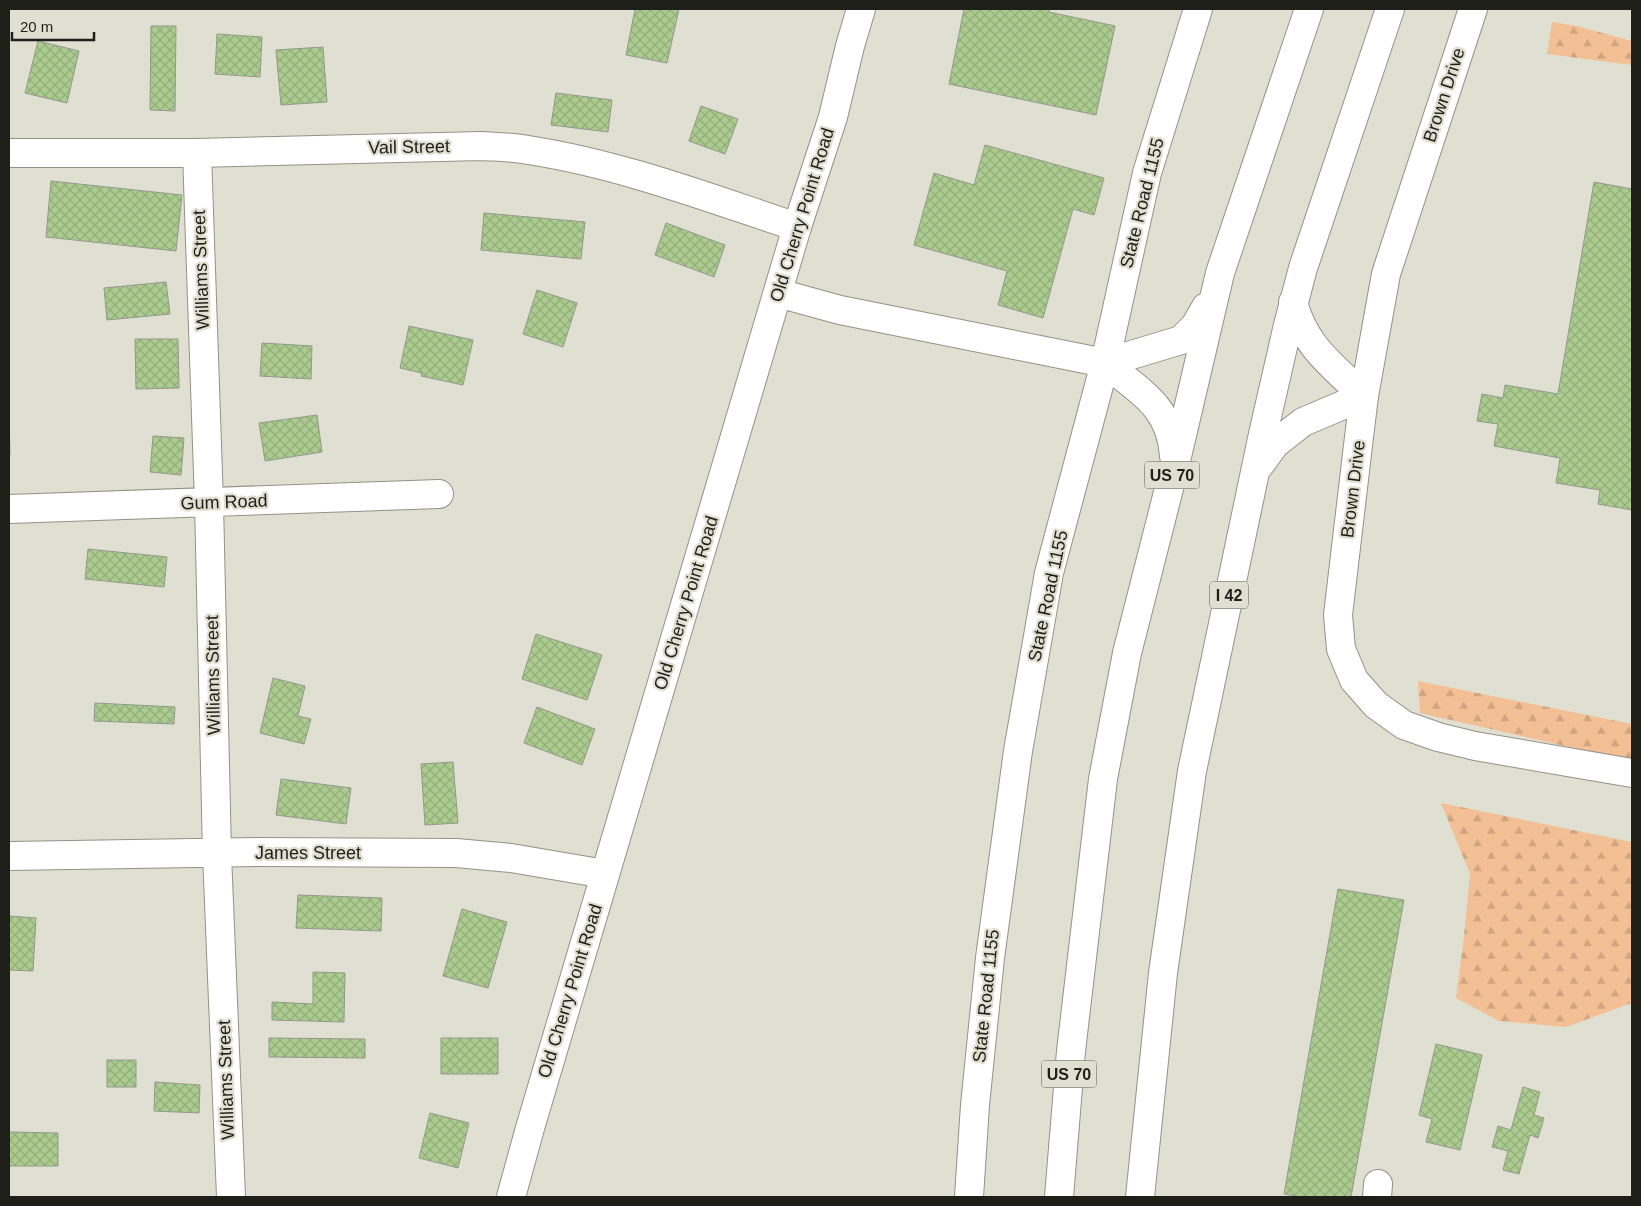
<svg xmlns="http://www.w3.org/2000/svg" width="1641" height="1206" viewBox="0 0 1641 1206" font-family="Helvetica,sans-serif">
	<defs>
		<pattern id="forest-firs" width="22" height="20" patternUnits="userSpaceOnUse" patternTransform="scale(1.25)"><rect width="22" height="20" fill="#f3c096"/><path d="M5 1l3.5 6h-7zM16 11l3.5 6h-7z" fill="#d0a581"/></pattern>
		<pattern id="building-cross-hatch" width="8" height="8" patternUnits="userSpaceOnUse" patternTransform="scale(1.25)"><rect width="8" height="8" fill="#accb8f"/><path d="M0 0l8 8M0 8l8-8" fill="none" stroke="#94ae7b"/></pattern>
	</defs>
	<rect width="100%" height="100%" fill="#e0e0d2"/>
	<path fill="url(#forest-firs)" d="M1552,22L1577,26L1632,41V65L1547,54Z
		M1418,681L1632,724V758L1596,753L1420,713Z
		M1441,803L1632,842V1003L1566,1027L1499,1021L1456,998L1464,936L1470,874Z"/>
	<path fill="url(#building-cross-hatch)" stroke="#92998c" d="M635,9H679L667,63L626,55Z
		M964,9H1050L1049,12L1115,26L1096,115L949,84Z
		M151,26H176L175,111L150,110Z
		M217,34L262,37L260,77L215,74Z
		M38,41L79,51L67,103L25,93Z
		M323,47L327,102L281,105L276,50Z
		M556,93L612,100L608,132L551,125Z
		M701,106L738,119L725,154L689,141Z
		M985,145L1104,178L1094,215L1073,209L1043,318L998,305L1007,271L914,245L934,173L974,185Z
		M51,181L182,195L176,251L46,237Z
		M1594,182L1632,189V510L1598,504L1600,490L1556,483L1560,458L1494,446L1498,424L1477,421L1482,394L1503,398L1505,385L1558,394Z
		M484,213L585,222L581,259L481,250Z
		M666,223L725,245L714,277L655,255Z
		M166,282L170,314L107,320L104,288Z
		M537,290L577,303L563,347L523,334Z
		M409,326L473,340L463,385L421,376L422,373L400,368Z
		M135,339H178L179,388L136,389Z
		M262,343L312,346L311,379L260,376Z
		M9,411L10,455H9Z
		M317,415L322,452L265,461L259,423Z
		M153,436L184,438L181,475L150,472Z
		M88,549L167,557L164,587L85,579Z
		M536,634L602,655L587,700L522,679Z
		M273,678L305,686L298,716L311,719L304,744L260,733Z
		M95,703L175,707L174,724L94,721Z
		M537,707L595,729L582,765L524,743Z
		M453,762L458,823L425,825L421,764Z
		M281,779L351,788L346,824L276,815Z
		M1338,889L1404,900L1351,1197H1303L1284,1194Z
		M298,895L382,898L381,931L296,928Z
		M462,909L507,922L488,988L443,976Z
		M9,916L36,918L33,971L9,970Z
		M313,972L345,973L344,1022L272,1020V1002L313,1004Z
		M269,1038L365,1039V1058L269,1057Z
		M441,1038H498V1074H441Z
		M1436,1044L1482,1055L1460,1150L1426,1142L1432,1119L1419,1115Z
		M107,1060H136V1087H107Z
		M155,1082L200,1085L199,1113L154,1111Z
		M1523,1087L1540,1092L1534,1115L1544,1118L1538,1138L1530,1135L1519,1174L1503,1170L1508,1151L1492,1147L1498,1126L1511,1130Z
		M430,1113L469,1123L458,1168L419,1158Z
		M9,1132L58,1133V1166H9Z"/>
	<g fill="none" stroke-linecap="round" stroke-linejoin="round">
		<g stroke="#929285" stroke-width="30">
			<path id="street" d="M1473,9L1386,274L1364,396L1359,437L1338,615L1341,649L1354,680L1376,705L1404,725L1438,737L1475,746L1632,773
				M9,153H197L482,146C497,147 513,147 528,150C620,164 709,198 797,227
				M197,153L209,503L217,854L231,1197
				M778,293L840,310L1105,363
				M9,509L439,494
				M9,856L261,852L456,853L511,858L605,874
				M1377,1197L1378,1184"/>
		</g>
		<g stroke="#929285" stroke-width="30">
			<path id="secondary" d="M511,1197L530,1128L797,227L833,117L850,46L861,9
				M969,1197L975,1105L990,958L1018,751L1049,573L1105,363L1147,173L1198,9"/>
		</g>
		<g stroke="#929285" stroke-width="30">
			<path id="highway" d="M1105,363L1181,340L1195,326L1206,307
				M1105,363C1139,391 1171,406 1174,456
				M1259,466L1275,444L1303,422L1364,396C1333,366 1304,346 1293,302
				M1059,1197L1071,1051L1103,779L1127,653L1175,465L1220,273L1309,9
				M1140,1197L1163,973L1192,771L1263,434L1288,325L1303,268L1390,9"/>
		</g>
		<use href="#street" stroke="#fff" stroke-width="28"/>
		<use href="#secondary" stroke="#fff" stroke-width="28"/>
		<use href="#highway" stroke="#fff" stroke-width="28"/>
	</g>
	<g text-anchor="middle" stroke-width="4.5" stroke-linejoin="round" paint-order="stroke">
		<g fill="#e0e0d2" stroke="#595951" stroke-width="1">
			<rect x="1144.5" y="461.5" width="55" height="27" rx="4"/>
			<rect x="1210" y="581.5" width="38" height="27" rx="4"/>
			<rect x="1041.5" y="1060.5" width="55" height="27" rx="4"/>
		</g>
		<g font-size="16" font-weight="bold" fill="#1f1f1a">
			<text x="1172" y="481">US 70</text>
			<text x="1229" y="601">I 42</text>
			<text x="1069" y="1080">US 70</text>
		</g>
		<g font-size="18" fill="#1f1f1a" stroke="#e0e0d2">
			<text transform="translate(1444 95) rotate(-72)" y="6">Brown Drive</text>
			<text transform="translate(409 147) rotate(-1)" y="6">Vail Street</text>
			<text transform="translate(1142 203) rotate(-76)" y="6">State Road 1155</text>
			<text transform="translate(802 215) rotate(-73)" y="6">Old Cherry Point Road</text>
			<text transform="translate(201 270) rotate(-92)" y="6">Williams Street</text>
			<text transform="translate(1353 489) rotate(-83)" y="6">Brown Drive</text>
			<text transform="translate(224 502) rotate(-2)" y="6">Gum Road</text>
			<text transform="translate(1048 596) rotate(-78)" y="6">State Road 1155</text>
			<text transform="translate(686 603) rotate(-73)" y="6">Old Cherry Point Road</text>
			<text transform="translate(213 675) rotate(-91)" y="6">Williams Street</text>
			<text x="308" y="859">James Street</text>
			<text transform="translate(570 991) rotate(-73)" y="6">Old Cherry Point Road</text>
			<text transform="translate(986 996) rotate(-84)" y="6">State Road 1155</text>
			<text transform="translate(226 1080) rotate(-92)" y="6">Williams Street</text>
		</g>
	</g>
	<rect width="1641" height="1206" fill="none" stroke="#1f1f1a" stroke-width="20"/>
	<path d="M12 32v8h82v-8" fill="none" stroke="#1f1f1a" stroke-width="2.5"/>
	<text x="20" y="32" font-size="15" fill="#1f1f1a" stroke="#e0e0d2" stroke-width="4" paint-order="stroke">20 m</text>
</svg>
